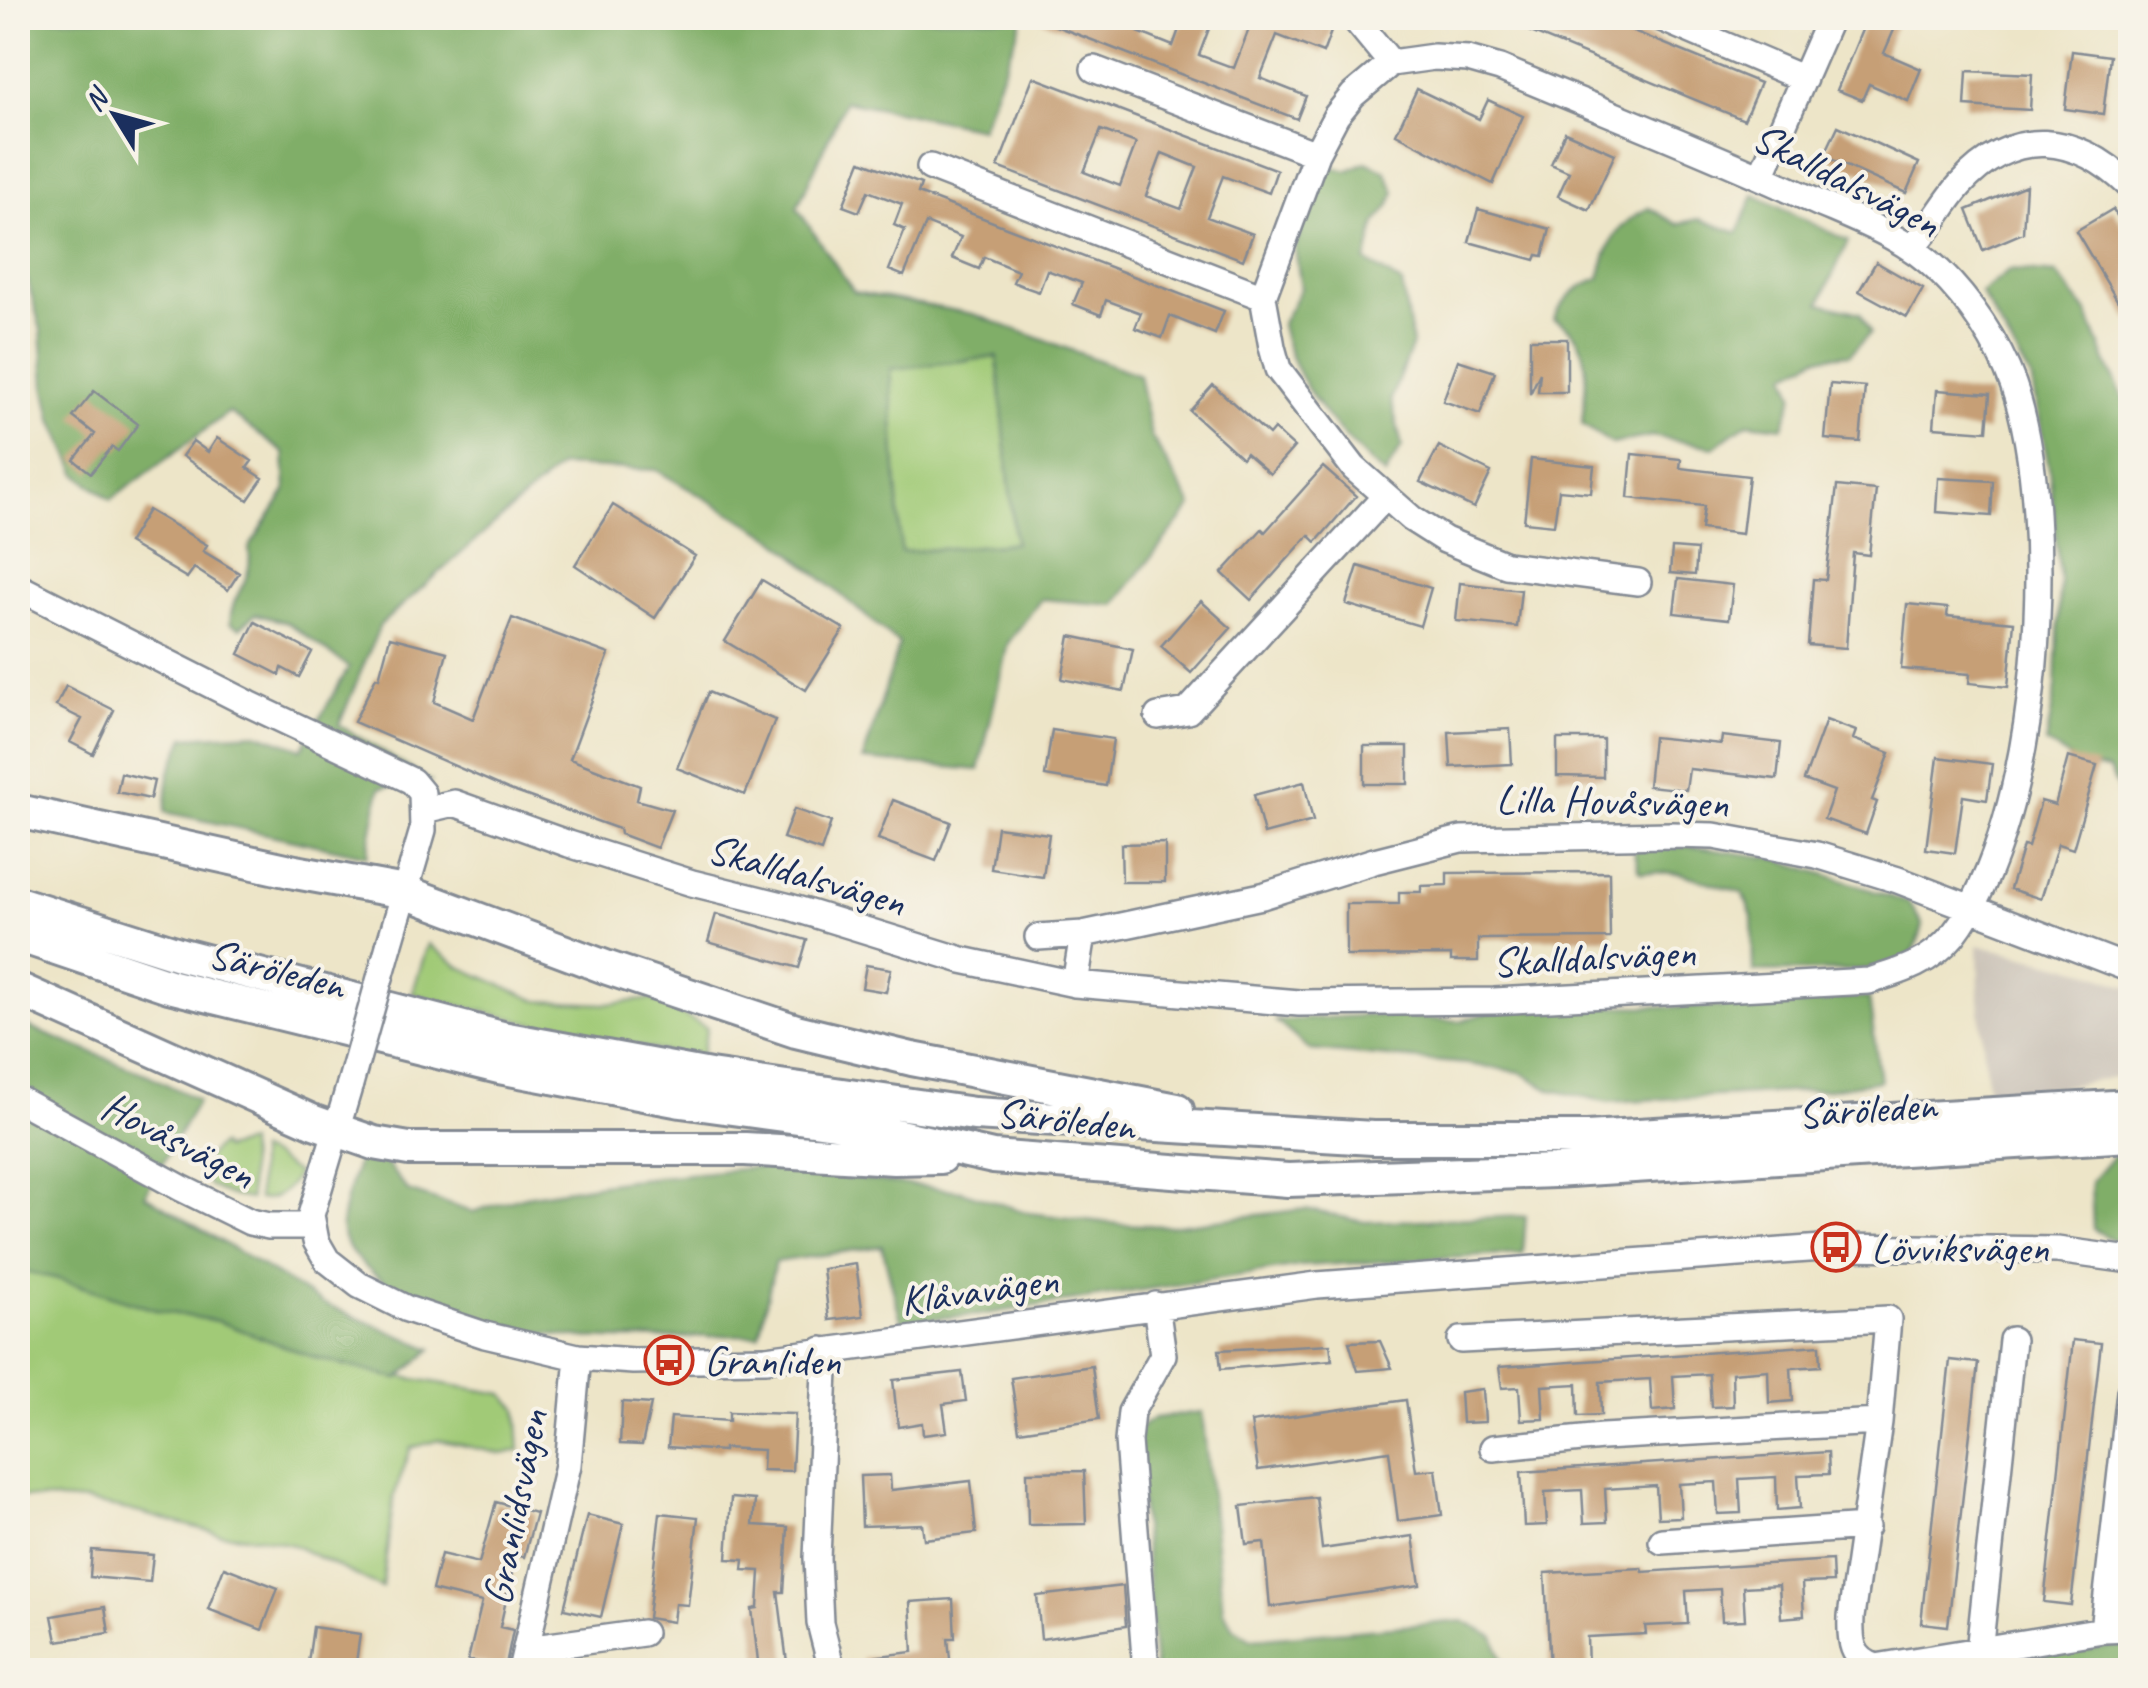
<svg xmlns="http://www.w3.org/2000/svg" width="2148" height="1688" viewBox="0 0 2148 1688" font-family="Caveat,sans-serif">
	<rect width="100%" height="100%" fill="#f7f3e8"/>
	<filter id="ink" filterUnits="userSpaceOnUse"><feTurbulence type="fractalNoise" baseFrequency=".01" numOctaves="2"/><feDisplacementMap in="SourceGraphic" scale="20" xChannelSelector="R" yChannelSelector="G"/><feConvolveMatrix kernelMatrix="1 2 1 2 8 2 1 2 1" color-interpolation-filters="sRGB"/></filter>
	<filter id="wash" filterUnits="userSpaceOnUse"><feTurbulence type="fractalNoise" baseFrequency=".0048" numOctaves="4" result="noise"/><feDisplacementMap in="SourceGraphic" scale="40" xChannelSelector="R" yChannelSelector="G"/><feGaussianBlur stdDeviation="2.25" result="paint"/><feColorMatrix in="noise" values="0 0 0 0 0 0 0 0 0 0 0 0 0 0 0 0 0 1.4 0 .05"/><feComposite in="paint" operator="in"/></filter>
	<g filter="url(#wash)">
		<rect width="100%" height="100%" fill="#ede5c8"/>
		<path fill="#cbc3b8" d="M1978,945L2087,971L2130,988V1074L2056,1088L1988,1095L1979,999Z"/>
		<path fill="#a1ca77" stroke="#5e7c6a" stroke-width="2.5" d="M997,357L1015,543L900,552L890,369Z
			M428,944L460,967L538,1001L607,1004L652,999L707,1028L701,1059L580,1035L412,994Z
			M248,1143L250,1199L228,1195L209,1185C200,1169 206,1154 220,1145L223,1149Z
			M258,1151L272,1156L297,1174C288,1190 277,1201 258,1199Z
			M18,1270L55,1278L159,1311L217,1321L313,1357L362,1370L503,1394L517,1408L520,1450L502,1454L439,1440L411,1448L394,1496L382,1588L293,1545L259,1537L220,1534L129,1510L87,1502L18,1497Z"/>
		<path fill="#80ae68" stroke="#4e6e63" stroke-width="2.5" fill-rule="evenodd" d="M18,18H1023L981,128L845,101L797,208L854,292L973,314L1139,375L1151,436L1192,506L1114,605L1041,599L1008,643L979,770L863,760L899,644L774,538L656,470L560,466L380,625L339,725L430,781L380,788L367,856L165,812L169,774L185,737L257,733L302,749L349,667L288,623L255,614L240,628L230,623C231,591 254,584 249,548L286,491L284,453L229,412L111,500L78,475L52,418L45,386L41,330L27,279L18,277ZM997,357L1015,543L901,552L890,369Z
			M1366,162L1385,171L1395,192L1390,205L1376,223L1366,261L1402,284L1412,344L1391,399L1402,446L1385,475C1339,435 1295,387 1281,325L1301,288L1295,248L1321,163L1347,171Z
			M1754,195L1848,241L1820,303L1860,313L1870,333L1850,354L1818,357L1787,374L1794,395L1783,427L1747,423L1714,447L1651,436L1612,444L1582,424C1585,384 1597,339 1554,319C1564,297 1577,286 1600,278C1605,246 1618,222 1649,208L1677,224L1699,219L1738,233Z
			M2010,270L2056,274L2087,312L2107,364L2130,411V824L2121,818L2118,788L2109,770L2081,765L2046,743L2056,687L2060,579L2049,467L2031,378L1981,293Z
			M1688,846L1773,858L1827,875L1909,903L1923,925C1919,938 1917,953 1904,959C1872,976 1792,970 1753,972L1752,916L1743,893L1679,873L1640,872L1634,850Z
			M1796,997L1869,998L1880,1081L1823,1090L1609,1102L1551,1090L1520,1072L1467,1064L1310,1050L1276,1021L1373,1015L1461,1021L1489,1012L1573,1006L1722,1007Z
			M18,1023L148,1075L198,1100L145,1195L324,1304L432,1349L398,1379L313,1357L217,1321L159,1311L55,1278L18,1270Z
			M365,1137L408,1191L472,1212L525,1196L628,1180L760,1167L961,1191L1029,1213L1119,1224L1169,1226L1306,1209L1365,1222L1526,1216L1523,1254L1300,1266L978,1315L901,1321L882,1246L775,1262L759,1335C699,1335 637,1343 576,1337C514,1332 363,1301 342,1233C337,1214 360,1160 365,1137Z
			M2116,1153L2130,1154V1246L2120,1244L2093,1229L2091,1182Z
			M1202,1412L1223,1610L1234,1628L1251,1639L1463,1621L1494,1637L1506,1670H1155L1135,1431L1154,1418Z
			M2130,1644V1670H1935Z"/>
		<g id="blocks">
			<path fill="#c69f76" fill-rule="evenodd" d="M1035,18H1143L1138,32L1173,46L1183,18H1213L1199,55L1234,68L1250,26L1234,18H1302L1332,29L1323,53L1277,35L1260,78L1306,96L1297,119Z
				M1497,18H1602L1760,83L1744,120Z
				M1867,18H1884L1897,23L1884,53L1921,69L1908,101L1869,84L1862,100L1837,90Z
				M2072,51L2110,56L2103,114L2065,109Z
				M1967,71L2032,74L2030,110L1965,106Z
				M1033,77L1277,170L1269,193L1223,176L1207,217L1253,234L1243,260L998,167ZM1101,130L1136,143L1120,186L1084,172ZM1162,153L1197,167L1181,209L1146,196Z
				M1417,89L1479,119L1488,100L1523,116L1493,184L1396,134Z
				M1838,126L1919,163L1906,193L1824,156Z
				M1565,132L1615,154L1589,210L1558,196L1569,172L1551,164Z
				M861,161L921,184L918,193L1224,311L1215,334L1170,316L1162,338L1135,328L1141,313L1106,300L1101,315L1073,304L1082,283L1047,270L1039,292L1025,287L1013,282L1018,271L984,257L979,269L952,258L961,237L926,223L904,276L889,270L905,230L894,225L902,204L868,191L859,212L843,206Z
				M2026,185L2023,233L1983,250L1967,210Z
				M1478,209L1550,229L1543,256L1537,255L1535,260L1469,242Z
				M2113,209L2130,237V322L2076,231Z
				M1876,262L1923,289L1907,317L1859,291Z
				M1530,339H1567V392H1538L1540,373L1530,394Z
				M1458,360L1495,372L1480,414L1443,401Z
				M1830,384L1865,387L1860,442L1825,439Z
				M1213,385L1269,435L1274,429L1294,447L1270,474L1246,453L1242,458L1190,411Z
				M1937,390L1990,394L1987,431L1934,427Z
				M94,391L138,424L118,451L112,447L91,473L74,460L95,434L73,417Z
				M217,438L252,461L247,468L263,478L248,500L182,456L193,441L208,452Z
				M1439,446L1491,472L1474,508L1420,482Z
				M1632,454L1681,459L1680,468L1749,476L1742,534L1701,529L1704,506L1628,498Z
				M1531,459L1594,466L1591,493L1559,490L1554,525L1524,522Z
				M1323,467L1356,496L1316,542L1309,535L1251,600L1222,573L1262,529L1265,532Z
				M1938,478L1993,481L1991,516L1936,512Z
				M1837,486L1876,490L1869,555L1853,553L1846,648L1808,645L1813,579L1826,580Z
				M613,505L695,556L655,618L575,565Z
				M148,510L207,545L203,551L239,573L228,590L194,568L187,578L128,543Z
				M1672,548L1697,550L1695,575L1670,573Z
				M1358,566L1431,588L1420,626L1346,604Z
				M1678,579L1733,585L1729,619L1674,613Z
				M762,580L844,629L806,690L725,641Z
				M1460,583L1521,590L1517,627L1456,621Z
				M1201,601L1231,628L1191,673L1161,646Z
				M1907,604L1948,608L1947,616L2014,622L2008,687L1969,683L1970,674L1901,669Z
				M512,618L609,654L570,759L640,786L637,800L672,810L657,848L620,834L619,829L510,790L354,722L376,677L379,678L390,637L447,652L434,702L473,719Z
				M255,622L312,652L299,677L282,668L280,675L239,654Z
				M1070,636L1133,649L1124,691L1062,679Z
				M66,686L114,710L93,754L70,742L82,719L56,706Z
				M708,692L775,720L745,795L677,768Z
				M1826,720L1856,731L1853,739L1890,753L1872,800L1877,802L1866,834L1824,819L1834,791L1804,780Z
				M1510,729L1512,764L1451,767L1449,732Z
				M1052,730L1113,739L1106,786L1045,776Z
				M1722,736L1781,743L1777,779L1689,769L1686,790L1648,786L1653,737L1721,744Z
				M1557,739H1603V777L1557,776Z
				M1364,746H1408V784H1364Z
				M1938,757L1992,764L1987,800L1963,796L1955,853L1926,849Z
				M2068,757L2097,765L2073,849L2058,844L2041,899L2010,889L2023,846L2028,847L2041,801L2055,805Z
				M121,773L154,781L150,799L117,792Z
				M1304,782L1313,821L1264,834L1254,795Z
				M893,800L951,822L936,861L878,839Z
				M794,809L831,822L821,851L783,838Z
				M997,827L1049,834L1043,877L991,869Z
				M1165,843V882H1122L1121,844Z
				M1609,872L1610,938L1478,939V961H1451V955L1346,956V904H1399V892H1421V886L1447,885V873Z
				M716,914L807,940L799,968L708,942Z
				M866,965L891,969L886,992L862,988Z
				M856,1264L863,1316L829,1320L823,1269Z
				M2073,1340L2101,1343L2071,1605L2044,1602Z
				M1380,1341L1392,1368L1358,1371L1349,1342Z
				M1330,1344L1332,1360L1221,1369L1219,1350Z
				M1820,1345L1821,1366L1791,1368L1793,1401L1769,1403L1768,1370L1732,1373L1733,1406L1711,1407L1709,1374L1673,1376L1675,1409L1652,1411L1650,1379L1600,1382L1601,1415L1578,1416L1577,1384L1542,1386L1544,1419L1521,1420L1519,1387L1502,1388L1499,1367Z
				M1950,1360L1978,1363L1948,1626L1921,1623Z
				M1092,1366L1099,1419L1019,1431L1011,1378Z
				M962,1372L966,1401L943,1404L947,1432L923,1435L922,1423L898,1427L893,1380Z
				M1483,1389L1485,1422L1462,1423L1460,1392Z
				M1406,1400L1416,1471L1436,1469L1442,1515L1398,1521L1389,1451L1258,1470L1251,1422Z
				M622,1402L651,1404L642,1445L620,1444Z
				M729,1412L795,1414L792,1471L762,1470L763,1450L723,1448V1451L668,1447L671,1417L729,1421Z
				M1828,1452L1829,1474L1798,1475L1800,1508L1777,1510L1776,1477L1739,1479L1741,1513L1718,1514L1716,1482L1679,1484L1681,1517L1658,1518L1656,1486L1605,1489L1607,1522L1584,1523L1582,1490L1545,1492L1547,1525L1524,1526L1521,1472Z
				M1084,1471L1086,1524L1028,1525L1027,1472Z
				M890,1475L891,1490L971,1481L976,1533L924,1539L922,1524L862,1526L860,1476Z
				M1316,1497L1322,1549L1413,1536L1420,1585L1270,1607L1264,1542L1246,1544L1241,1506Z
				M731,1498L755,1500L753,1525L788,1527L784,1592H778L788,1670H759L752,1609L758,1608L760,1571L743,1570L744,1560L727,1559Z
				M496,1502L536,1513L524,1557L516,1555L500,1627L513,1630L505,1669L468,1660L482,1602L432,1590L441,1554L479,1563Z
				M660,1513L698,1517L688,1605L675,1604L673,1622L648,1618Z
				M587,1515L623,1524L601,1617L564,1609Z
				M92,1550L153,1555L150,1582L90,1577Z
				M1832,1560L1833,1582L1802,1583L1804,1616L1781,1618L1779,1585L1743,1587L1745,1620L1722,1621L1720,1589L1686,1591L1688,1624L1645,1626L1646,1634L1587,1637L1588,1668L1550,1670L1545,1573L1642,1568L1643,1572Z
				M224,1567L278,1588L262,1630L208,1609Z
				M1123,1586L1126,1626L1041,1639L1037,1596Z
				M953,1599L955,1638H948L951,1670H863L862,1658L913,1652L910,1602Z
				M105,1607L109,1633L57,1641L52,1616Z
				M313,1627L360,1634L355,1670H307Z"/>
		</g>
	</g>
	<g filter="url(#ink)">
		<use href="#blocks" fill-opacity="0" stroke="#848a93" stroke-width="2.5"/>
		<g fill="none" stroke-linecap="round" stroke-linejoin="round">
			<g stroke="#848a93" stroke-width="30">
				<path id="minor" d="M1354,18L1391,63
					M1661,18L1804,79
					M1094,69L1316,154
					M930,167L1263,297
					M1761,176L1830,18
					M1912,247C1930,230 1943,204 1960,185C2014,125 2076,134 2130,186
					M18,587L249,704L412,781L422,793L423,830L389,946
					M1158,716L1188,711L1384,498
					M424,810L454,803L569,844L692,883L790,907L962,960L1075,984L1299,1003L1494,1001L1869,981C1902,971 1930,963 1953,935C2041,822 2060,517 2013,384C1998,343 1970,301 1939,271C1905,237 1857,220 1814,201C1711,153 1605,112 1500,68L1468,59L1434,57L1391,63L1353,95L1336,116L1316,154L1263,297L1272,347L1278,369L1354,468L1412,519L1445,540L1506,565L1638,582
					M1038,937L1083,934L1262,896L1374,861L1461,839L1671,835L1714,836L1817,855L1898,880L2130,969
					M1075,984L1083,934
					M350,1084L311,1215L316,1241L327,1260L359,1285L407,1309L485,1335L578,1357L633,1361L766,1359L1317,1285L1836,1247L2057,1250L2130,1260
					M18,1099L181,1188L250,1222L269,1226H311
					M1461,1340L1888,1319L1879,1422L1851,1617C1850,1641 1851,1659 1876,1667L2103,1630L2130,1629
					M822,1350L825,1371L817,1558L820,1623L832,1670
					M1493,1448L1602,1437L1879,1422
					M1662,1541L1866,1527
					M2103,1630L2130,1392
					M527,1649L643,1633
					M1979,1652L2012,1340
					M521,1670L568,1465L578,1357
					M1146,1670L1128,1441L1131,1412L1163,1355L1156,1305"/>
			</g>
			<g stroke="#848a93" stroke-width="38">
				<path id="major" d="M18,811L295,872L405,892L608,968L796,1031L912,1059L1177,1110
					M18,903L182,955L502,1038L710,1076L974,1114L1373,1138H1587L2130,1106
					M18,935L169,986L499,1067L681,1101L842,1123L993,1157L1288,1180L1554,1171L2130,1135
					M18,989L314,1122L374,1143L409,1149H745L894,1158L940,1157"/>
			</g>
			<use href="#minor" stroke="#fff" stroke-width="25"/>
			<use href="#major" stroke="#fff" stroke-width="32"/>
			<g stroke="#848a93" stroke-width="30" stroke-linecap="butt">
				<path id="minor-bridge" d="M350,1084L389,946"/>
			</g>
			<use href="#minor-bridge" stroke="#fff" stroke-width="25"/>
		</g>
	</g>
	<defs>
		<g id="bus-ring" transform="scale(2.5)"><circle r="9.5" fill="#f7f3e8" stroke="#c8321e" stroke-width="1.5"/><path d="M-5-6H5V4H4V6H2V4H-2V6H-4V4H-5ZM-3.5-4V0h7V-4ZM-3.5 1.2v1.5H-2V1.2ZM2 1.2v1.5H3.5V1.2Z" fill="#c8321e"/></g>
	</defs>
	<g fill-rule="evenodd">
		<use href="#bus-ring" x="1836" y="1247"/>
		<use href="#bus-ring" x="669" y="1360"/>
	</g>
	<g text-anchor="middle" stroke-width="8" stroke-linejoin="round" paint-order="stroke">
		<g font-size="42" fill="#1b2f5e" stroke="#f7f3e8">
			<text transform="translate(1847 179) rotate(27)" y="15">Skalldalsvägen</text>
			<text transform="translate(1612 800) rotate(1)" y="15">Lilla Hovåsvägen</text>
			<text transform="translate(807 874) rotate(16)" y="15">Skalldalsvägen</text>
			<text transform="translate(1594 956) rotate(-3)" y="15">Skalldalsvägen</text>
			<text transform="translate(277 968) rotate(14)" y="15">Säröleden</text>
			<text transform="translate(1867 1108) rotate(-4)" y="15">Säröleden</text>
			<text transform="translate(1066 1118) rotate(6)" y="15">Säröleden</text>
			<text transform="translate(179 1139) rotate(27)" y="15">Hovåsvägen</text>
			<text transform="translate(979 1289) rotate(-8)" y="15">Klåvavägen</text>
			<text transform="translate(514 1507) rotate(-79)" y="15">Granlidsvägen</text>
		</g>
		<g font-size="42" fill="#1b2f5e" stroke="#f7f3e8" text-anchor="start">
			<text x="1871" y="1262">Lövviksvägen</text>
			<text x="704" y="1375">Granliden</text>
		</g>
	</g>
	<rect width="2148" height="1688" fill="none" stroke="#f7f3e8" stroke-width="60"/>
	<g transform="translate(115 115) rotate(307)" stroke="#f7f3e8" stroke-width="8" paint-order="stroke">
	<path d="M0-8L18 38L0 25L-18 38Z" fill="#1b2f5e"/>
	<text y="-15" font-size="28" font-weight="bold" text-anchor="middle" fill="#1b2f5e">N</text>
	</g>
</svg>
